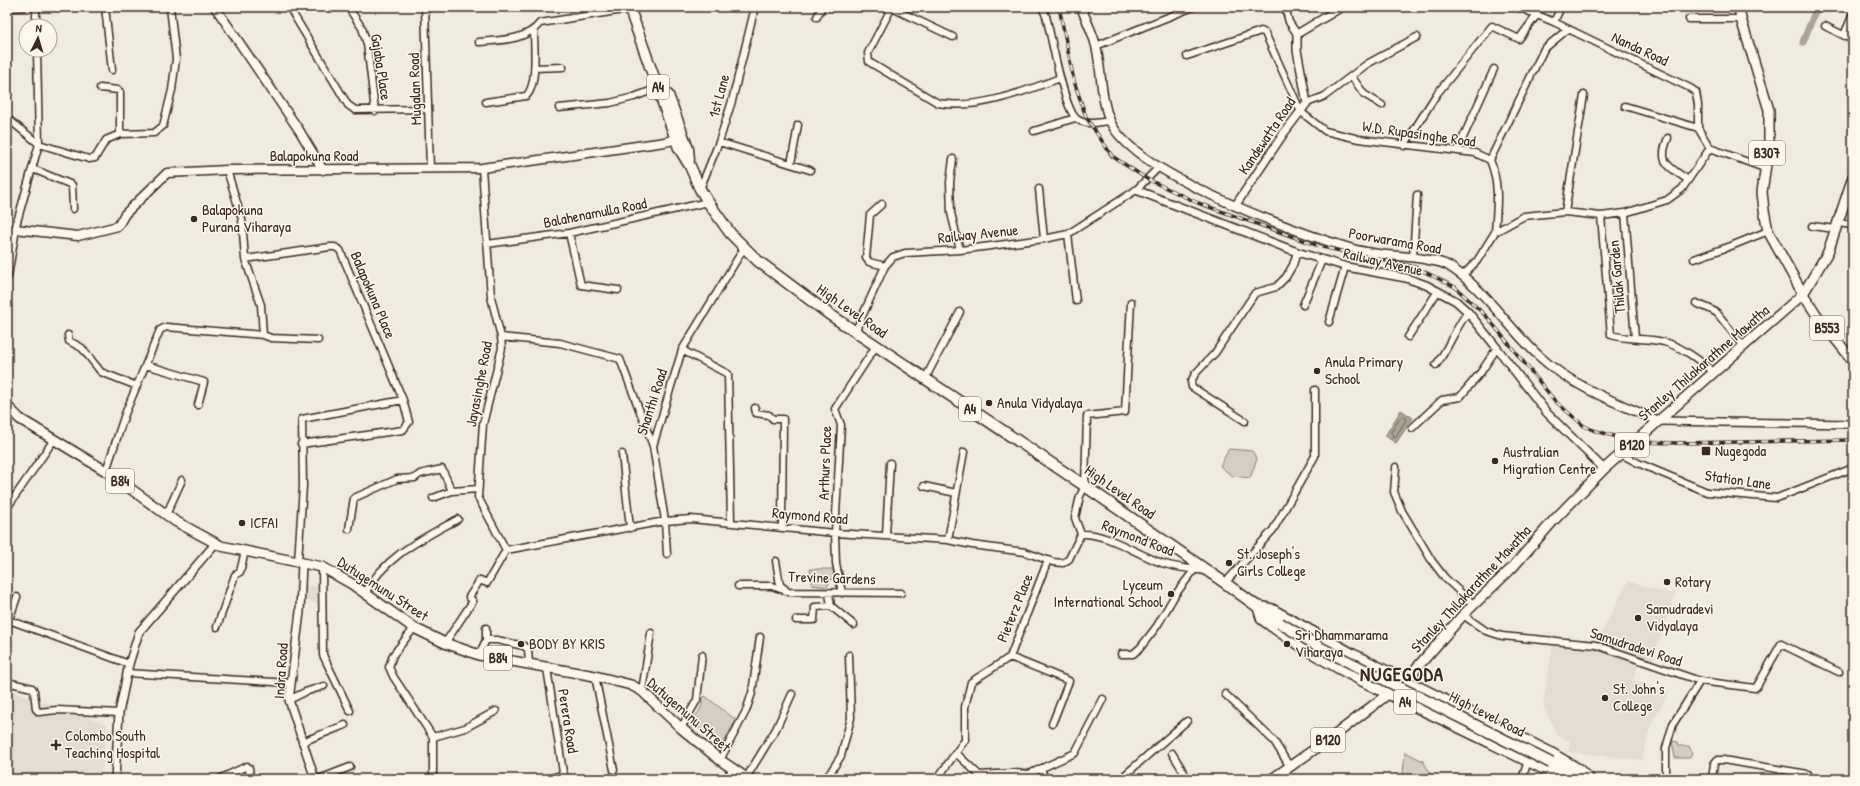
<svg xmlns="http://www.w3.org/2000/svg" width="1860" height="786" viewBox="0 0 1860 786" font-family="'Patrick Hand',sans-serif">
	<rect width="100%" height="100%" fill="#f0ebe0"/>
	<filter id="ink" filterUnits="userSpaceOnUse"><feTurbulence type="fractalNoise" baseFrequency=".025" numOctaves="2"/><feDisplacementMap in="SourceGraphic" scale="8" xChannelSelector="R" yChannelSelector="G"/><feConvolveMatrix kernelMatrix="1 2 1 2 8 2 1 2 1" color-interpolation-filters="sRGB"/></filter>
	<g filter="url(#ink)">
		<path fill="#e2dcd1" d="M1628,581L1666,593H1676L1652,662L1597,642Z
			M305,585L321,587L318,604L305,600Z
			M1553,642L1598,650L1639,663L1633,680L1669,692L1651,724L1642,760L1568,752L1570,741L1558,736L1543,705Z
			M7,689L107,724L101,779H7Z"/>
		<path fill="#d5cec3" stroke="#887c70" d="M1229,449L1252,451L1257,459L1250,478L1232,476L1220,466Z
			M810,569H833L835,580L831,579L827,587L812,585Z
			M705,696L736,720L722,745L691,722C697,714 703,709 702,699Z
			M1672,741L1678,742L1679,746H1689L1692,753L1690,758H1675Z
			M1405,752L1423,761L1434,779H1412L1403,774Z"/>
		<path fill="#aca397" stroke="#7f7367" d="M1401,410L1413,418L1396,443L1385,436Z"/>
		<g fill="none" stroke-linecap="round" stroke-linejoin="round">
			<path stroke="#685a4e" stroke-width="1" d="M1401,417H1404L1406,420L1396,436L1394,437L1391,433Z"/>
			<path stroke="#aca397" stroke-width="7" d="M1803,42L1817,7"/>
			<g stroke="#3b2a1e" stroke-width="9">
				<path id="minor" d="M33,7L36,9V26
					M105,7L112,70
					M289,7L348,105L355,110L428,109
					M348,7L362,28L367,44L375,111
					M425,7L430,169
					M892,7L868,53L869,62L938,103C977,110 1023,92 1060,78
					M1042,7L1046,16C1051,34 1064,111 1077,119C1086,126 1099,122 1110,121
					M1285,7L1289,22L1297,34
					M1518,7L1554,22L1690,88L1696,92L1698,105V128L1710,148
					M7,8L24,7
					M892,8L953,37
					M817,17L822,7
					M1689,19H1741
					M1554,22L1561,7
					M1825,26L1853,40
					M1844,35L1853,14
					M479,42C499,40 526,41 540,23L630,9
					M1096,46L1193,7
					M37,50L39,144L89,159L95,158L106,140L120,134L154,133L163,126L172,90L176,59L170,7
					M1187,56L1261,31L1265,33L1301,112L1325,131L1359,139L1475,153L1490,160C1500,184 1497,206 1495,232
					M534,68L563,67
					M1352,77L1364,94L1382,105
					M100,88L118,90L120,92V134
					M486,102L526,96C538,86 534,46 534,31
					M1307,103L1325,96L1367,64L1417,37
					M1625,106L1698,128
					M559,108L610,103L634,97L658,88
					M7,118L39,144L15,229
					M1034,131L1075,118
					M1668,138C1657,164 1669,166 1688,180
					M719,142L810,170
					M1404,146L1436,95L1492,26L1519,39L1536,16
					M1710,148L1764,168
					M1457,151L1494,69
					M953,159L950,182L951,213L960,250
					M1490,160L1544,49L1568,29
					M791,164L798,125
					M482,168L491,297L501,337L502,348L483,424L478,497L506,550
					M33,169L72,185L73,209
					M227,170L242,219L245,259
					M700,189L719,142L732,101L755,7
					M1039,189L1044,239
					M882,204L870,215L866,258L869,262L885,266
					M1565,212L1584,95
					M1625,213L1635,338
					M1601,216L1611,335C1628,340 1647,338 1664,342C1683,347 1700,361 1715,373
					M1837,223L1853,225
					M1812,226L1835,229
					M569,233L581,285L618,290
					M1068,234L1076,301
					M487,244L569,233L708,202
					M1413,257L1417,195
					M1694,259L1731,246L1768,231
					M1463,275L1477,261L1495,232L1524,216L1565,212L1601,216L1625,213L1667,200L1682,189L1710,148
					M1696,303L1710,309L1717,313L1744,347
					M1303,305L1322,260
					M1329,322L1345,267
					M855,332L885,266L893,257L905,253L960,250L1044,239L1068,234L1136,190L1158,168
					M68,335L69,341L82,348L101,372L137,386
					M501,337L560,343L620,359L653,446L682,350L744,248
					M1408,337L1438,291
					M682,350L728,374L731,522
					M146,365L204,382L198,405
					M1436,365C1449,348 1455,328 1468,312
					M925,379L960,312
					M755,408L756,413L769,415L773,419H783L782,527
					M1245,421L1192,387L1191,382L1195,374L1215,353L1255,293L1276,287L1286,277L1293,265L1297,252
					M1412,428L1442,400L1460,397L1481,372L1497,348
					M301,444L403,430L409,422L403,400L340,250L335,247H330L245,259L261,305L263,335L271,338L318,340
					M653,446L665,521L667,554
					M622,454L630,528
					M1621,454L1638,463L1707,492L1777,498L1853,468
					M1396,467L1394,492L1402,511L1432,561L1445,578L1473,604
					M106,471L125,414L160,330L166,327L263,335
					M924,486L956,493
					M433,498L452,491
					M7,508L53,441
					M166,515L182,480
					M349,529L354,498L397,479L415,478L420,474L442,469L452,491L478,489
					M1081,534L1075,518L1080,496L1085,486L1087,416L1125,412L1131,302
					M886,535L890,463
					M948,540L964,452
					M298,561L303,486L302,419L403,400
					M776,561L780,585L785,589
					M322,567L323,655L350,711
					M1225,583L1273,530L1315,456V390
					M738,586H772L789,592L901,593
					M365,593C385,556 422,539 458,519
					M829,593L831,606L854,625
					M842,593L836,563L835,533L841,425L835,409L876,346
					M17,597L9,620L129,664
					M1463,615L1486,631L1502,636L1596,645L1700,681L1755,688L1757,686L1781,644L1839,672
					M796,620H814L815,607L831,606
					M217,627L235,575L240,572L245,551
					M414,628L393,655L389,667L393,676L433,737V779
					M486,640H497L524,646L528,649L529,664
					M445,643L473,601L469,597L480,580L487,583L506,550L665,521L691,519L835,533L948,540L972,545L1025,552L1053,562L1063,563L1069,559L1081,534C1107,532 1141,557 1165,564C1178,568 1192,569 1205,571
					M1121,654H1133L1140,648L1157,626L1175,595L1195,569
					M479,655L486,640V628
					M1010,657L1069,681L1052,724
					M547,668L564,779
					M127,673L290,683
					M595,676L614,770
					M7,682L32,688L34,691L36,709L39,712L57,710L119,713
					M642,691L651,633
					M1225,694L1274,741L1290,767
					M289,700L305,692L324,686
					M681,728L697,700L702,655
					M433,737L465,728L496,711
					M302,742L345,725
					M956,753L979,775L1013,773L1029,774L1075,753L1103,699
					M1172,753L1188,779
					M720,760L746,711L752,693L760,637
					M1041,769L1045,779
					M746,778L776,729L792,694
					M219,779L247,766L249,768L250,779
					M319,779L350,767
					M548,779L564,774
					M725,779L733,770
					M826,779L841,756L851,718L849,655
					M937,779L965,740V707L971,682L1010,657L1048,560
					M1125,779L1126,774L1187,721
					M1522,779L1528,761
					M1666,779V748L1673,724L1700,681
					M1712,779L1714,764L1717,760H1723L1808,774V779"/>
			</g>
			<g stroke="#3b2a1e" stroke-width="10">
				<path id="tertiary" d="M1136,190L1297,252L1347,267L1406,278L1426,285L1456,301L1468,312L1497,348L1547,413L1604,469
					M1235,206L1284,133L1307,103L1297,50V34L1342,7
					M1659,421L1853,424
					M302,562L300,612L289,700L315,779
					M115,779L119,713L129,664L139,632L215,544"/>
			</g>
			<g stroke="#3b2a1e" stroke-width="11">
				<path id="secondary" d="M215,7L299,130L323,170
					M1081,7C1086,20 1093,33 1096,46C1102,71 1100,97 1110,121C1133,174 1298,233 1353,249C1377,256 1404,255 1429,260C1435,261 1441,262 1447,265C1484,287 1507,327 1539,356C1573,387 1617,403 1659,421
					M7,276L15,229L78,236L118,226L125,214L167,173L227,170L482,168L665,142L681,138"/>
			</g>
			<g stroke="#3b2a1e" stroke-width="12">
				<path id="primary" d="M1739,7L1741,19L1769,110V144L1762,192L1764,210L1768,231L1803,294L1818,317L1853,361
					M7,406L20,419L106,471L175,521L221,546L322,567L352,584L414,628L445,643L479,655L595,676L631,685L642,691L681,728L720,760L748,779
					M1272,779L1335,735L1406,680L1463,615L1512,568L1554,520L1604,469L1803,294L1828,252L1853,177"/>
			</g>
			<g stroke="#3b2a1e" stroke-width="13">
				<path id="trunk" d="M629,7L679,148L690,166L700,189L708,202L730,233L758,261L829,314L1085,486L1225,583L1280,623
					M668,95L688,149L689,160
					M1551,763L1583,779
					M1566,779C1520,758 1475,734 1429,713C1370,686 1313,657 1262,619L1258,606L1271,609L1352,654L1551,753L1578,769L1589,779"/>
			</g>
			<use href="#minor" stroke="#fbf7ec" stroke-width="6"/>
			<use href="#tertiary" stroke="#fbf7ec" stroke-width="7"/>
			<use href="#secondary" stroke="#fbf7ec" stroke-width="8"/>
			<use href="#primary" stroke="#fbf7ec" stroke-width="9"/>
			<use href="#trunk" stroke="#fbf7ec" stroke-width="10"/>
			<g stroke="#3b2a1e" stroke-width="3.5">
				<path id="rail" d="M1059,7L1074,81L1086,117L1112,156L1147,179L1198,203L1322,247L1415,267L1455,287L1487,317L1555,401L1584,426L1593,430L1635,442L1677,443L1853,440"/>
			</g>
			<use href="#rail" stroke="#fbf7ec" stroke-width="2" stroke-dasharray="6" stroke-linecap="butt"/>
			<g stroke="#3b2a1e" stroke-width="13" stroke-linecap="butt">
				<path id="trunk-bridge" d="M1280,623L1323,649L1551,763"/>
			</g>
			<use href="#trunk-bridge" stroke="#fbf7ec" stroke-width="10"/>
		</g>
	</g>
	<g fill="#3b2a1e" stroke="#fbf7ec" stroke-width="1.5">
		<circle cx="194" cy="219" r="4"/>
		<circle cx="1317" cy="371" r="4"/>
		<circle cx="989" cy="403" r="4"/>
		<rect x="1701" y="446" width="10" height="10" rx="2"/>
		<circle cx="1495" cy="461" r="4"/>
		<circle cx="242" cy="523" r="4"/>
		<circle cx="1229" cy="563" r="4"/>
		<circle cx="1667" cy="582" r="4"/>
		<circle cx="1171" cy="594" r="4"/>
		<circle cx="1638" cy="618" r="4"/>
		<circle cx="521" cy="644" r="4"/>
		<circle cx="1287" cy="644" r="4"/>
		<circle cx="1605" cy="698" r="4"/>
		<path d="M54 739h4v4h4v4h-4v4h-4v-4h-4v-4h4z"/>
	</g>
	<g text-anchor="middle" stroke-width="3" stroke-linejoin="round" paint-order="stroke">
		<g fill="#fbf7ec" stroke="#75685c" stroke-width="1">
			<rect x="647" y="75" width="22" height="24" rx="3"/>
			<rect x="1749" y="141" width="36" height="24" rx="3"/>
			<rect x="1810" y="316" width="34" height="24" rx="3"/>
			<rect x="959" y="397" width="22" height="24" rx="3"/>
			<rect x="1615" y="433" width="34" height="24" rx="3"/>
			<rect x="106" y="469" width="28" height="24" rx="3"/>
			<rect x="484" y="646" width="28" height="24" rx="3"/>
			<rect x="1394" y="690" width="22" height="24" rx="3"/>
			<rect x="1311" y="728" width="34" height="24" rx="3"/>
		</g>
		<g font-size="14" font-weight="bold" fill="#3b2a1e">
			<text x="658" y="92">A4</text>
			<text x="1767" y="158">B307</text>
			<text x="1827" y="333">B553</text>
			<text x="970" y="414">A4</text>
			<text x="1632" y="450">B120</text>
			<text x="120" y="486">B84</text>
			<text x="498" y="663">B84</text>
			<text x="1405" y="707">A4</text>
			<text x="1328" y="745">B120</text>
		</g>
		<g font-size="15" fill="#3b2a1e" stroke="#fbf7ec">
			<text transform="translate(1640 49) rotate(25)" y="5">Nanda Road</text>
			<text transform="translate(381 67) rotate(81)" y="5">Gajaba Place</text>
			<text transform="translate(415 89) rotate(-92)" y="5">Mugalan Road</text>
			<text transform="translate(719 96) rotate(-75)" y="5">1st Lane</text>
			<text transform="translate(1419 134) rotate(8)" y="5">W.D. Rupasinghe Road</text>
			<text transform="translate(1267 136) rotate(-56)" y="5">Kandewatta Road</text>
			<text x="314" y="161">Balapokuna Road</text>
			<text transform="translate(595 213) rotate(-11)" y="5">Balahenamulla Road</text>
			<text transform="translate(978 234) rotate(-6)" y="5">Railway Avenue</text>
			<text transform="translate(1395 241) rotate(10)" y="5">Poorwarama Road</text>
			<text transform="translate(1383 262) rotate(13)" y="5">Railway Avenue</text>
			<text transform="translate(1617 277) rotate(-95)" y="5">Thilak Garden</text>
			<text transform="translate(373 295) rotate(67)" y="5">Balapokuna Place</text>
			<text transform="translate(852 311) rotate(35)" y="5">High Level Road</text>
			<text transform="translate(1704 363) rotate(-41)" y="5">Stanley Thilakarathne Mawatha</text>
			<text transform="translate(479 384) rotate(-79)" y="5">Jayasinghe Road</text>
			<text transform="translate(652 402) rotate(-72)" y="5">Shanthi Road</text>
			<text transform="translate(825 463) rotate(-88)" y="5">Arthurs Place</text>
			<text transform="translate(1738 480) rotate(8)" y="5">Station Lane</text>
			<text transform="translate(1120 492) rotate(35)" y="5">High Level Road</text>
			<text transform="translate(810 516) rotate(5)" y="5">Raymond Road</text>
			<text transform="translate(1138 538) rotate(21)" y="5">Raymond Road</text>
			<text transform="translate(832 578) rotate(2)" y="5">Trevine Gardens</text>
			<text transform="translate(383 589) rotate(33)" y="5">Dutugemunu Street</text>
			<text transform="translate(1471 589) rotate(-47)" y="5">Stanley Thilakarathne Mawatha</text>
			<text transform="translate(1015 608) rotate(-68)" y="5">Pieterz Place</text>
			<text transform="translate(1636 647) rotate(18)" y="5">Samudradevi Road</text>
			<text transform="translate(281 671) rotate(-86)" y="5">Indra Road</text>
			<text transform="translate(1487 714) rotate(27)" y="5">High Level Road</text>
			<text transform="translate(689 715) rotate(41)" y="5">Dutugemunu Street</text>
			<text transform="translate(568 721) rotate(81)" y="5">Perera Road</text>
		</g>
		<g font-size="15" fill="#3b2a1e" stroke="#fbf7ec" text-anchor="start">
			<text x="202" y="215">Balapokuna<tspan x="202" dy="17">Purana Viharaya</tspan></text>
			<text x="1325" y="367">Anula Primary<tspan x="1325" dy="17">School</tspan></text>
			<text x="997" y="408">Anula Vidyalaya</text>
			<text x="1715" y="456">Nugegoda</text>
			<text x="1503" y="457">Australian<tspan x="1503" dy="17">Migration Centre</tspan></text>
			<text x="250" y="528">ICFAI</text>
			<text x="1237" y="559">St. Joseph's<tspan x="1237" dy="17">Girls College</tspan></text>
			<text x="1675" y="587">Rotary</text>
			<text x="1163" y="590" text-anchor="end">Lyceum<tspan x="1163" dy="17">International School</tspan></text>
			<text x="1646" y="614">Samudradevi<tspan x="1646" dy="17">Vidyalaya</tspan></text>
			<text x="1295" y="640">Sri Dhammarama<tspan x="1295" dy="17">Viharaya</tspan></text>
			<text x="529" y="649">BODY BY KRIS</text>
			<text x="1613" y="694">St. John's<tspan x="1613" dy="17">College</tspan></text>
			<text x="65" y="741">Colombo South<tspan x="65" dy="17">Teaching Hospital</tspan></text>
		</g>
		<g font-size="19" font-weight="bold" letter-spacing="1" fill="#3b2a1e" stroke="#fbf7ec">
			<text x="1402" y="681">NUGEGODA</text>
		</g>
	</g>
	<rect width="1860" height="786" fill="none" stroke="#fbf7ec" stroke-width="24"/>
	<rect x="12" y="12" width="1836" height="762" fill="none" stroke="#3b2a1e" stroke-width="1.5" filter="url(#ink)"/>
	<g transform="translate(38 38) rotate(5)"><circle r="19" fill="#fbf7ec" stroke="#aea59a"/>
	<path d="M0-3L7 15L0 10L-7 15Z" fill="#3b2a1e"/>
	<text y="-6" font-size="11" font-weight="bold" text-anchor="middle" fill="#3b2a1e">N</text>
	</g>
</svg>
